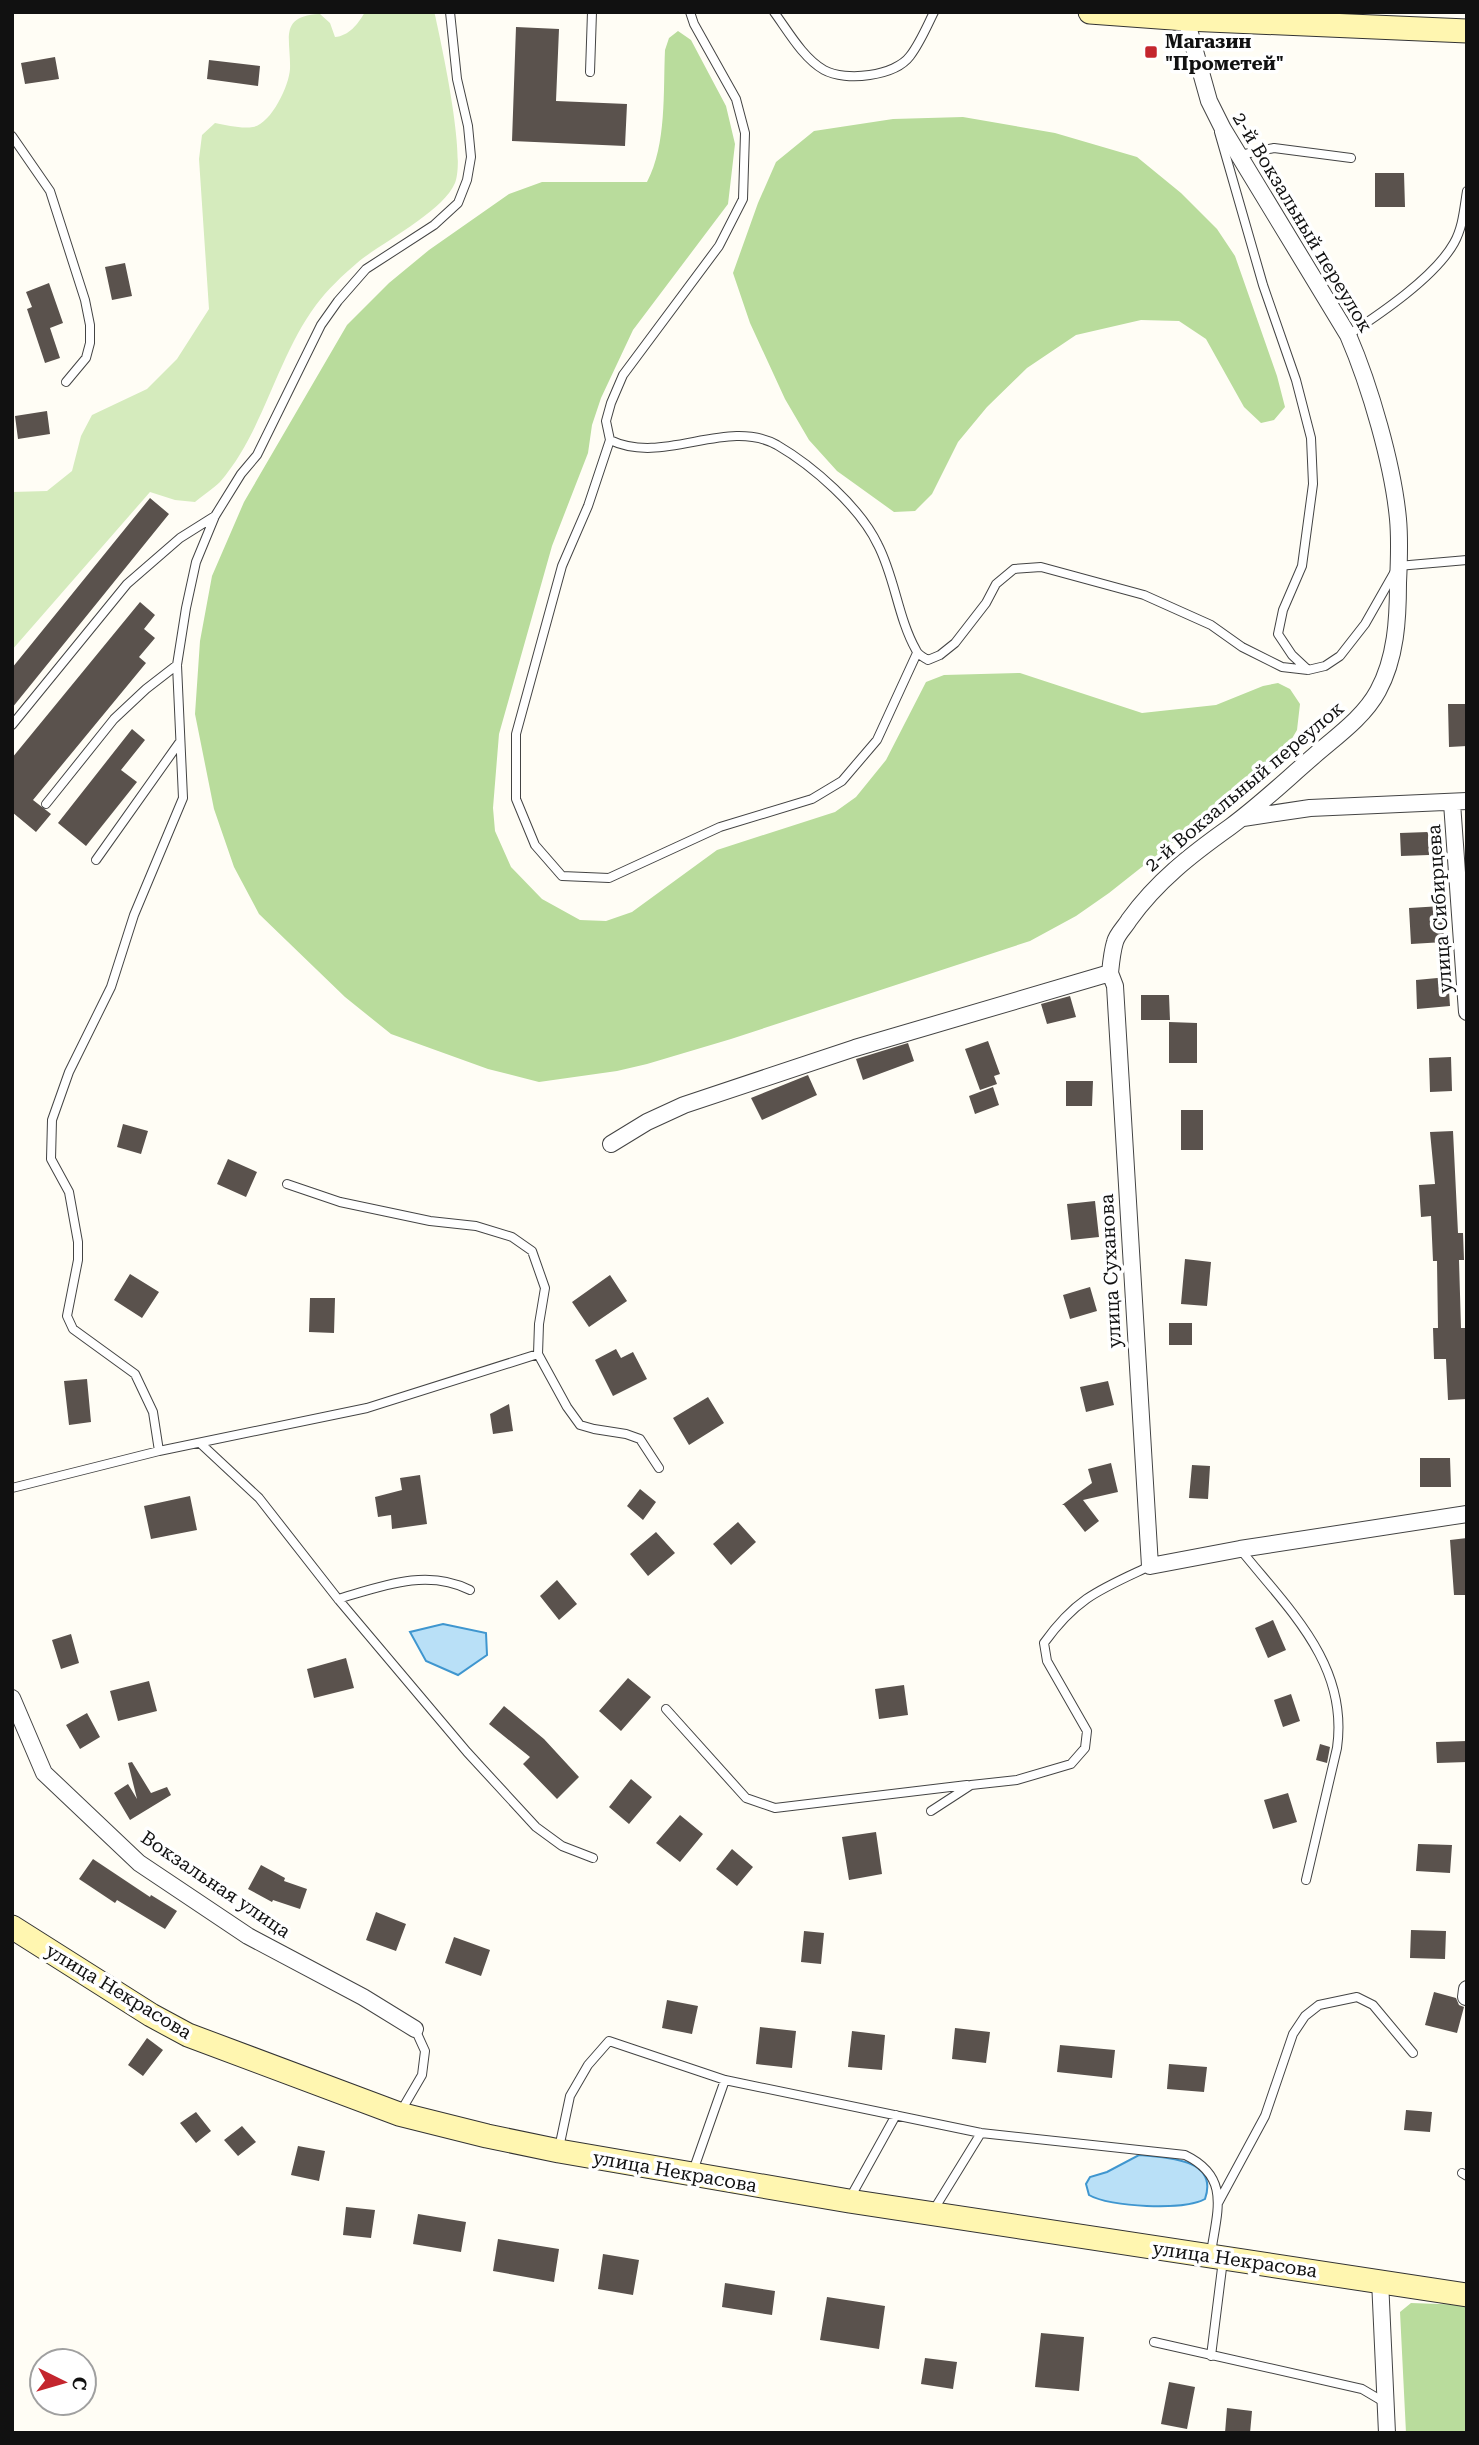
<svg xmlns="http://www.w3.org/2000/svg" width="1479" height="2445" viewBox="0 0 1479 2445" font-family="'Roboto Serif',serif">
	<rect width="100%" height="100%" fill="#fffdf5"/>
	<path fill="#d5ebbd" d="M365,12H434L435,15C442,47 466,156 455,183C443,212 382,242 357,263C343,275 327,290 316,305C276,359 264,431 220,482C213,489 203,495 195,502L175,500L150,492L12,650V492L47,491L72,471L81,436L92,415L147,389L177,359L209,309L199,159L202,135L215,123C227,125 241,129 253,127C271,124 289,86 290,69C291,39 278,16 320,14L330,23L335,37C349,36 358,24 365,12Z"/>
	<path fill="#b9dc9c" d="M678,31L691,40L726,106L735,144L728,204L633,330L601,398L592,425L588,453L552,546L499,734L493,808L495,831L511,867L542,899L580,920L606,921L632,912L717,850L835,812L856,797L886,760L926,682L944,675L1020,673L1142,713L1216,705L1263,686L1278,683L1290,689L1300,704L1297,730L1281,757L1109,893L1076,916L1030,941L731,1039L647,1064L617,1071L539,1082L488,1069L391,1034L345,997L259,914L234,867L214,809L195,714L200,641L212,576L244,502L347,325L389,283L429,250L509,194L542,182H647C667,144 663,92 665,50L669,38Z
		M963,117L1055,133L1137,157L1181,193L1217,229L1235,256L1277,376L1285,407L1274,420L1261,423L1244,407L1206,339L1179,321L1141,320L1076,335L1027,368L987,407L958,442L932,494L915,511L894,512L837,471L809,440L785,399L750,323L733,273L758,203L776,162L814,131L893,119Z
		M1411,2303L1467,2305V2433H1406L1400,2312Z"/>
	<path fill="#b9e0f7" stroke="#3f96cf" stroke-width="2" d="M443,1624L486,1633L487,1655L458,1675L426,1661L410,1632Z
		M1139,2155C1167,2158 1219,2158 1205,2199C1184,2211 1109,2207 1089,2195L1086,2184L1090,2177L1107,2172Z"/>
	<path fill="#5a524d" d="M516,27L559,29L556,101L627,104L625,146L512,141Z
		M55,57L59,79L25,84L21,63Z
		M209,60L260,66L258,86L207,79Z
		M1375,173H1404L1405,207H1375Z
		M125,263L132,296L112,300L105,267Z
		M49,283L63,323L50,328L60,358L45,363L27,309L32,307L26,292Z
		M47,411L50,434L18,439L15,416Z
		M150,498L169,514L12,708V668Z
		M140,602L155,615L144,629L155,638L139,657L146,663L33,800L51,814L36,832L12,812V758Z
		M1448,704H1467V746L1449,747Z
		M132,729L145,740L121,770L137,782L86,846L58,823Z
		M1428,832L1429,855L1401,856L1400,833Z
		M1442,906L1444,942L1411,944L1409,908Z
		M1448,977L1450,1006L1417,1009L1416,980Z
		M1141,995H1169L1170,1020H1141Z
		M1070,996L1076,1017L1047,1024L1041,1004Z
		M1169,1022L1197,1023V1063H1169Z
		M988,1041L1000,1074L994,1076L997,1084L980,1090L965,1049Z
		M908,1043L914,1061L863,1080L856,1059Z
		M1451,1057L1452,1091L1430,1092L1429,1058Z
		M808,1075L817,1095L762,1120L751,1098Z
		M1066,1081H1093L1092,1106H1066Z
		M993,1087L999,1105L975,1114L969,1096Z
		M1181,1110H1203V1150H1181Z
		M123,1124L148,1131L141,1154L117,1147Z
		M1453,1131L1458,1233H1463L1464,1260H1459L1461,1328H1467V1399L1448,1400L1446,1359H1434L1433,1328H1438L1437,1261H1433L1431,1216L1421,1217L1419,1185L1435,1184L1430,1132Z
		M228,1159L257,1172L246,1197L217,1184Z
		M1095,1201L1099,1237L1071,1240L1067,1204Z
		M1185,1259L1211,1262L1207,1306L1181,1304Z
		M130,1274L159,1292L142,1318L114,1300Z
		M610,1275L627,1301L589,1327L572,1302Z
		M1090,1287L1097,1311L1070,1319L1063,1295Z
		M310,1298H335L334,1333L309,1332Z
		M1169,1323H1192V1345H1169Z
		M616,1349L621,1358L633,1352L647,1379L613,1396L595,1360Z
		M87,1379L91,1422L69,1425L64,1381Z
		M1108,1381L1114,1405L1086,1412L1080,1387Z
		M708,1397L724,1423L689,1445L673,1418Z
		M509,1404L513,1431L493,1434L490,1414Z
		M1420,1458H1450L1451,1487H1420Z
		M1111,1463L1118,1492L1083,1500L1099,1521L1085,1532L1064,1505H1062L1092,1483L1088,1469Z
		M1192,1465L1210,1466L1208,1499L1189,1498Z
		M420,1475L427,1524L392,1529L391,1515L378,1517L375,1497L402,1490L400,1478Z
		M640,1489L656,1502L643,1520L627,1506Z
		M190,1496L197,1530L151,1539L144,1506Z
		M738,1522L756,1542L731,1565L713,1544Z
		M656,1532L675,1553L648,1576L630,1554Z
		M1467,1538V1595H1454L1450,1540Z
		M557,1580L577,1604L559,1620L540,1596Z
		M1273,1620L1286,1650L1268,1658L1255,1628Z
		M71,1634L79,1663L61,1669L52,1640Z
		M346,1658L354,1688L314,1698L307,1669Z
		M628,1678L651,1697L621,1731L599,1711Z
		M149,1681L157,1711L118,1721L110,1691Z
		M904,1685L908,1715L879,1719L875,1689Z
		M1291,1694L1300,1721L1283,1727L1274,1700Z
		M504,1706L544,1739L579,1777L557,1799L523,1764L530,1757L489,1724Z
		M87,1713L100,1737L80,1749L66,1725Z
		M1467,1741V1762L1437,1763L1436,1742Z
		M1320,1744L1330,1747L1327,1763L1316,1760Z
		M132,1762L151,1793L167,1787L171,1795L130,1820L114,1793L128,1784L137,1799L128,1763Z
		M631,1779L652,1797L629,1824L609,1807Z
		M1288,1793L1297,1822L1273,1829L1264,1800Z
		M680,1815L703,1834L680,1862L656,1843Z
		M876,1832L882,1874L849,1880L842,1837Z
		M1418,1844L1452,1845L1450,1873L1416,1871Z
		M732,1849L753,1867L737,1886L716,1869Z
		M93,1859L150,1897L151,1895L177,1911L165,1929L117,1900L115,1903L79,1879Z
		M261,1865L285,1878L284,1881L307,1889L300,1909L273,1900L272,1902L248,1889Z
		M376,1912L406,1924L396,1951L366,1940Z
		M1411,1930L1446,1931L1445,1959L1410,1958Z
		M804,1931L824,1933L821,1964L801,1962Z
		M454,1937L490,1950L481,1976L445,1963Z
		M1434,1992L1456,1998L1459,2005L1464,2007L1457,2033L1425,2025Z
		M667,2000L698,2006L692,2034L662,2028Z
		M760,2027L796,2031L792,2068L756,2064Z
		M955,2028L990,2032L986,2063L952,2059Z
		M852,2031L885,2035L882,2070L848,2067Z
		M147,2038L163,2050L143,2076L128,2065Z
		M1060,2045L1115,2050L1112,2078L1057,2072Z
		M1169,2064L1207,2067L1204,2092L1167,2089Z
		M1406,2110L1432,2112L1430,2132L1404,2130Z
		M196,2112L211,2131L196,2143L180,2123Z
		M242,2126L256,2142L238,2156L224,2140Z
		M298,2146L325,2151L319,2181L291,2175Z
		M346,2207L375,2210L371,2238L343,2235Z
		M418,2214L466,2222L461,2252L413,2244Z
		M498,2239L559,2249L554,2282L493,2271Z
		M603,2254L639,2260L633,2295L598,2289Z
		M725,2283L775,2291L772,2315L722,2307Z
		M827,2297L885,2306L879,2349L820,2340Z
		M1041,2333L1084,2337L1079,2391L1035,2387Z
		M925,2358L957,2362L953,2389L921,2384Z
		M1169,2382L1195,2387L1187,2429L1161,2424Z
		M1227,2408L1252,2411L1250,2433H1225Z"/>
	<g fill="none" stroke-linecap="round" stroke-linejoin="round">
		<g stroke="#444" stroke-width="10">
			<path id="service" d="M690,12L694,24L736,99L745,133L743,199L719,246L623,375L611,403L606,421L610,440C664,466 726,417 777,445C813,466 860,507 878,545C895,578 898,618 916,650C918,655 923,657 928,660L940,655L955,643L986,603L996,584L1014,569L1041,567L1144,595L1211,625L1242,647L1282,667L1308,670L1325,666L1340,656L1365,624L1398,566L1467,560
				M774,12C788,31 803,58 824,70C846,82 895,76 910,56C920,43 927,26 934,12
				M590,72L592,12
				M1219,132L1263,285L1296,380L1311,438L1313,484L1302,566L1283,610L1278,634L1292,655L1308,670
				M12,136L50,191L85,300L90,325V343L86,358L66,382
				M1240,155L1274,148L1351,158
				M1348,335C1380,314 1435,277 1454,243C1463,227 1464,209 1467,191
				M610,440L588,506L562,566L516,734V799L535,845L562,876L609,878L720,827L812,799L842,781L877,740L917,653
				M12,725L127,584L180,538L215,516
				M46,804L114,719L146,689L177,665
				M96,860L179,743
				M287,1184L340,1202L430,1221L476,1226L512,1237L532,1251L545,1288L539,1324L538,1354L567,1407L580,1425L594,1429L626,1434L640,1439L659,1468
				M200,1443L259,1498L338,1599L467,1752L536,1827L562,1846L593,1858
				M159,1451L153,1412L135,1374L73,1329L67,1316L78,1260V1242L69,1192L51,1159L52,1120L69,1072L111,987L134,915L183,798L177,665L186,608L196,562L215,516L241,474L257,455L321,325L338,301L366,269L434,225L458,203L467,180L471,157L468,126L457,79L450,12
				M12,1488L159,1451L367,1408L538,1354
				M1240,1549C1288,1609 1349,1664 1337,1748L1306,1880
				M338,1599C382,1586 427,1568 470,1590
				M666,1709L746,1798L775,1808L967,1785
				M931,1811L971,1785L1017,1780L1071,1764L1085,1748L1087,1731L1047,1661L1044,1643C1077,1597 1101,1589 1150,1566
				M401,2111L422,2075L425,2051L415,2029
				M559,2148L570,2096L588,2065L609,2041L725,2080L981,2133L1185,2155C1231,2177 1217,2211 1211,2253
				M693,2171L725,2080
				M1462,2173L1467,2176
				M850,2198L896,2115
				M1218,2203L1265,2116L1293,2034L1305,2016L1319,2005L1357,1997L1373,2005L1413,2053
				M933,2211L981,2133
				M1154,2342L1362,2389L1384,2402
				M1211,2356L1223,2260"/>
		</g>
		<g stroke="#444" stroke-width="18">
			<path id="minor" d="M1452,803L1467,1012
				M1243,818L1310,808L1467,801
				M1110,973L1115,986L1150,1566L1240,1549L1467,1514
				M611,1144L647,1122L684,1105L855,1048L1110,973C1111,963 1112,952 1115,942C1117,934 1125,927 1129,920C1157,881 1192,854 1230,827C1260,805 1287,779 1315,755C1337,736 1364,717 1378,691C1396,658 1398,619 1398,583C1399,562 1400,540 1398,519C1393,465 1370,386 1348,335L1223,129L1209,101L1186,19
				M12,1698L44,1773L139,1863L248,1936L363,1997L415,2029
				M1466,1997L1467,1989
				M1380,2280L1387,2433"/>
		</g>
		<g stroke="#333" stroke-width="25">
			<path id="secondary" d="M1090,12L1186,19L1467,31
				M12,1927L151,2015L188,2035L399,2114L487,2136L559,2151L849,2201L1467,2295"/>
		</g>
		<use href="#service" stroke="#fff" stroke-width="8"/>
		<use href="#minor" stroke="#fff" stroke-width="16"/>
		<use href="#secondary" stroke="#fff6b0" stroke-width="23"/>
	</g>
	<rect fill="#c4262e" stroke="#fff" stroke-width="2.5" x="1144" y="45" width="14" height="14" rx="3.5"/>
	<g text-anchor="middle" stroke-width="7" stroke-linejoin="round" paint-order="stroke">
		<g font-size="19" font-weight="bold" fill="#111" stroke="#fff" text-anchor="start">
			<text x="1165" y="48">Магазин<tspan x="1165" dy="22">"Прометей"</tspan></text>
		</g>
		<g font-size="19" fill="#111" stroke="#fff">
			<text transform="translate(1303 222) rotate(59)" y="7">2-й Вокзальный переулок</text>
			<text transform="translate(1244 786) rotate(-40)" y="7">2-й Вокзальный переулок</text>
			<text transform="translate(1439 909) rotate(-94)" y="7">улица Сибирцева</text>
			<text transform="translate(1110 1271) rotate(-93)" y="7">улица Суханова</text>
			<text transform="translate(216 1884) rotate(34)" y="7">Вокзальная улица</text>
			<text transform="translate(119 1991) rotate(31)" y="7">улица Некрасова</text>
			<text transform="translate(675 2171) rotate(10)" y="7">улица Некрасова</text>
			<text transform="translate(1235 2259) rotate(8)" y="7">улица Некрасова</text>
		</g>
	</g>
	<rect width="1479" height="2445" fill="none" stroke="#111111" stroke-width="28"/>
	<g transform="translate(63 2382) rotate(95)"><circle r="33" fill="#ffffff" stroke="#a0a0a0" stroke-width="2"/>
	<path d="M0-5L12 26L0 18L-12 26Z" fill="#c4262e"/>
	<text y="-10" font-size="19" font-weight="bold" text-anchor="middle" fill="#111111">С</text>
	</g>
</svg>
